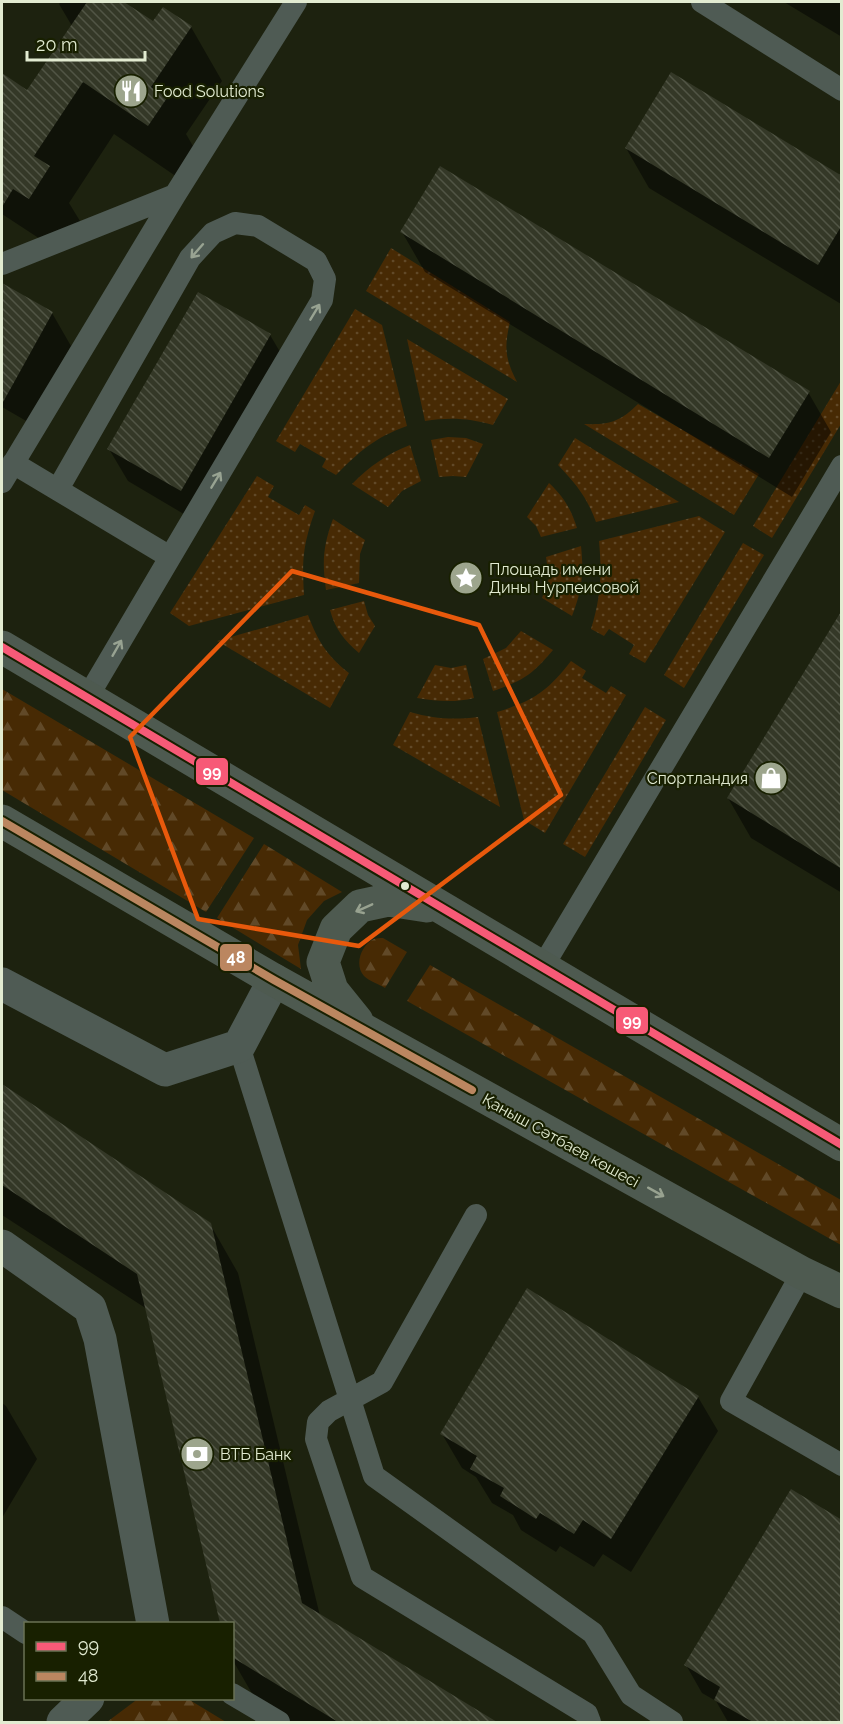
<svg xmlns="http://www.w3.org/2000/svg" width="843" height="1724" viewBox="0 0 843 1724" font-family="Raleway,sans-serif">
	<defs>
		<pattern id="grass-dots" width="8" height="8" patternUnits="userSpaceOnUse" patternTransform="scale(1.5)"><rect width="8" height="8" fill="#472a04"/><path d="M2 2h.1M6 6h.1" fill="none" stroke="#614928" stroke-width="1.8" stroke-linecap="round"/></pattern>
		<pattern id="forest-firs" width="22" height="20" patternUnits="userSpaceOnUse" patternTransform="scale(1.5)"><rect width="22" height="20" fill="#472a04"/><path d="M5 1l3.5 6h-7zM16 11l3.5 6h-7z" fill="#614928"/></pattern>
		<pattern id="building-back-hatch" width="6" height="6" patternUnits="userSpaceOnUse" patternTransform="scale(1.5)"><rect width="6" height="6" fill="#343827"/><path d="M-1 5l2 2M0 0l6 6M5-1l2 2" fill="none" stroke="#515545"/></pattern>
	</defs>
	<rect width="100%" height="100%" fill="#1d220f"/>
	<path fill="url(#grass-dots)" d="M391,248L510,322C504,347 505,359 517,382L366,291Z
		M355,309L382,325L407,426C374,438 360,451 336,475L322,467L326,459L300,444L295,452L276,441Z
		M407,339L508,399L493,425C469,418 449,417 425,421Z
		M841,381V424L772,538L753,526Z
		M638,404L759,474L734,515L584,424C609,425 620,422 638,404Z
		M448,437L466,438L483,444L466,477L453,476L439,477L431,440Z
		M575,438L679,502L596,522C587,497 576,484 558,465Z
		M410,445L421,481L402,491L388,507L352,484C370,466 387,454 410,445Z
		M257,476L274,486L268,497L299,515L305,505L315,511C303,545 302,559 304,595L189,626L170,613Z
		M549,483C564,497 571,509 577,528L541,537L536,526L527,517Z
		M699,516L725,532L645,663L629,654L634,645L609,629L604,636L591,629C601,597 602,574 599,541Z
		M333,519L365,540L360,554L359,583L326,590C322,562 323,546 333,519Z
		M743,543L764,555L684,688L664,675Z
		M581,546C584,574 582,590 572,616L542,598L549,578L546,557Z
		M364,601L368,615L375,626L359,653C344,640 335,629 330,610Z
		M308,615C318,641 326,655 349,673L330,708L217,641Z
		M521,631L553,650C533,674 523,681 493,691L483,659L506,648Z
		M571,661L586,671L582,678L606,693L611,686L626,695L545,833L524,820L497,712C533,701 548,691 571,661Z
		M435,665L451,668L466,665L474,698C454,703 437,701 417,698Z
		M645,707L666,720L585,857L563,844Z
		M410,712C434,719 454,720 478,717L500,807L393,745Z"/>
	<path fill="url(#forest-firs)" d="M2,689L254,838L206,912L2,790Z
		M264,844L342,892L324,901L307,920L298,945L301,969L217,918Z
		M383,938L407,952L385,988C379,984 369,981 364,976C354,965 361,945 374,939C377,938 380,938 383,938Z
		M430,965L841,1200V1245L407,1001Z
		M139,1698L188,1699L226,1722H107Z"/>
	<path fill="#0007" d="M61,2H121L153,23L191,27L222,81L186,134L197,153L180,179L114,134L69,203L80,221L60,252L2,214V75L27,92L72,26L59,4Z
		M784,2H842V37Z
		M626,148L842,177L841,304L649,188Z
		M402,232L808,392L831,432L792,497L425,272Z
		M10,289L52,313L71,346L28,422L2,407V292Z
		M270,335L289,367L199,523L128,481L109,449Z
		M842,613V893L751,838L728,798Z
		M2,1085L210,1224L238,1273L320,1616L494,1722H290L257,1702L232,1659V1624H222L147,1309L2,1215Z
		M698,1397L718,1431L631,1572L603,1554L594,1567L560,1546L556,1552L521,1530L513,1515L492,1503L476,1477L462,1468L442,1434Z
		M2,1403L6,1406L37,1459L2,1518Z
		M842,1522V1722H728L716,1701L702,1693L686,1665Z"/>
	<path fill="url(#building-back-hatch)" d="M87,2H124L153,21L163,7L192,26L151,87L167,98L148,126L83,82L34,156L50,166L29,199L13,189L2,207V73L27,90Z
		M671,72L842,176V225L818,265L625,148Z
		M440,166L810,391L769,458L400,232Z
		M2,283L53,312L2,404Z
		M198,292L271,334L181,491L107,449Z
		M842,610V869L727,798Z
		M2,1084L211,1223L302,1603L497,1722H338L232,1657V1623H220L137,1274L2,1185Z
		M527,1288L699,1396L611,1539L583,1520L574,1534L540,1513L536,1519L500,1496L504,1488L470,1469L477,1456L440,1434Z
		M791,1489L842,1520V1722H753L714,1700L720,1687L684,1665Z"/>
	<g fill="none" stroke-linecap="round" stroke-linejoin="round">
		<path stroke="#4f5b54" stroke-width="22" d="M702,2L842,90
			M2,264L175,195
			M13,463L170,557
			M2,482L175,195L296,2
			M58,489L190,258L213,233L235,223L258,226L316,261L325,279L322,300L87,698
			M543,966L842,466
			M239,1046L374,1476L593,1633L631,1695L672,1722
			M476,1215L382,1382L329,1411L318,1422L316,1439L362,1577L587,1714L590,1722
			M802,1273L731,1401L842,1465
			M2,1617L26,1633
			M232,1694L279,1722"/>
		<path stroke="#4f5b54" stroke-width="33" d="M2,984L165,1070L239,1046L274,980
			M2,1246L90,1308L100,1339L153,1624
			M63,1722L88,1698"/>
		<path stroke="#4e5a50" stroke-width="33" d="M2,647L842,1145
			M2,821L274,980L802,1273L842,1292
			M357,1021L332,990L323,962L336,929L360,906L388,900L427,906"/>
		<g stroke="#182000" stroke-width="12">
			<path id="bus-1" d="M2,647L842,1145"/>
		</g>
		<g stroke="#182000" stroke-width="12">
			<path id="bus-2" d="M2,821L274,980L472,1090"/>
		</g>
		<use href="#bus-1" stroke="#f75a77" stroke-width="8"/>
		<use href="#bus-2" stroke="#bb8660" stroke-width="8"/>
	</g>
	<defs><path id="oneway-shaft" d="M-6 0H5M1.5-3L5.5 0L1.5 3" fill="none" stroke-width="1.6" stroke-linecap="round" stroke-linejoin="round" transform="scale(1.5)"/></defs>
	<g stroke="#98a392">
		<use href="#oneway-shaft" transform="translate(197 251) rotate(131)"/>
		<use href="#oneway-shaft" transform="translate(315 312) rotate(-59)"/>
		<use href="#oneway-shaft" transform="translate(216 480) rotate(-59)"/>
		<use href="#oneway-shaft" transform="translate(117 648) rotate(-60)"/>
	</g>
	<g stroke="#98a290">
		<use href="#oneway-shaft" transform="translate(364 908) rotate(156)"/>
		<use href="#oneway-shaft" transform="translate(656 1192) rotate(29)"/>
	</g>
	<path fill="none" stroke="#e8590c" stroke-width="4.5" stroke-linejoin="round" d="M292,571L479,625L561,795L359,946L198,919L130,737Z"/>
	<defs>
		<g id="restaurant-disc" transform="scale(1.725)"><circle r="9.5" fill="#9da58d" stroke="#182000"/><path d="M-5-6h1v4h1v-4h1v4h1v-4h1v5L-1.5 .5V6h-2V.5L-5-1ZM5-6V6H3V1.5H1.5Q1.5-4 5-6Z" fill="#fff"/></g>
		<g id="sight-disc" transform="scale(1.725)"><circle r="9.5" fill="#9da58d" stroke="#182000"/><path d="M0-6L1.8-2.2L6-1.7L2.9 1.2L3.7 5.4L0 3.3L-3.7 5.4L-2.9 1.2L-6-1.7L-1.8-2.2Z" fill="#fff"/></g>
		<g id="shop-disc" transform="scale(1.725)"><circle r="9.5" fill="#9da58d" stroke="#182000"/><path d="M-5-2.5h2.3a2.7 3.5 0 0 1 5.4 0H5L5.5 6h-11ZM-1.5-2.5h3a1.5 2.3 0 0 0-3 0Z" fill="#fff"/></g>
		<g id="bank-disc" transform="scale(1.725)"><circle r="9.5" fill="#9da58d" stroke="#182000"/><path d="M-6-4H6V4H-6ZM0-2.3a2.3 2.3 0 1 0 0 4.6a2.3 2.3 0 1 0 0-4.6Z" fill="#fff"/></g>
	</defs>
	<g fill-rule="evenodd">
		<use href="#restaurant-disc" x="131" y="91"/>
		<use href="#sight-disc" x="466" y="578"/>
		<use href="#shop-disc" x="771" y="778"/>
		<use href="#bank-disc" x="197" y="1454"/>
	</g>
	<circle fill="#e2ebd1" stroke="#182000" stroke-width="2" cx="405" cy="886" r="5"/>
	<g text-anchor="middle" stroke-width="4.5" stroke-linejoin="round" paint-order="stroke">
		<g font-size="16" fill="#e2ebd1" stroke="#182000" text-anchor="start">
			<text x="154" y="97">Food Solutions</text>
			<text x="489" y="575">Площадь имени<tspan x="489" dy="18">Дины Нурпеисовой</tspan></text>
			<text x="748" y="784" text-anchor="end">Спортландия</text>
			<text x="220" y="1460">ВТБ Банк</text>
		</g>
		<g font-size="16" fill="#e2ebd1" stroke="#182000">
			<text transform="translate(561 1140) rotate(29)" y="6">Қаныш Сәтбаев көшесі</text>
		</g>
	</g>
	<g stroke="#182000" stroke-width="2">
		<rect x="195" y="757" width="34" height="29" rx="6" fill="#f75a77"/>
		<rect x="219" y="943" width="34" height="29" rx="6" fill="#bb8660"/>
		<rect x="615" y="1006" width="34" height="29" rx="6" fill="#f75a77"/>
	</g>
	<g font-size="16" text-anchor="middle" font-weight="bold" fill="#fff">
		<text x="212" y="777">99</text>
		<text x="236" y="963">48</text>
		<text x="632" y="1026">99</text>
	</g>
	<rect width="843" height="1724" fill="none" stroke="#e2ebd1" stroke-width="6"/>
	<rect x="24" y="1622" width="210" height="78" fill="#182000" stroke="#697154" stroke-width="1.5"/>
	<rect x="36" y="1642" width="30" height="9" fill="#f75a77" stroke="#697154" stroke-width="1.5"/>
	<text x="78" y="1652" font-size="18" fill="#e2ebd1">99</text>
	<rect x="36" y="1672" width="30" height="9" fill="#bb8660" stroke="#697154" stroke-width="1.5"/>
	<text x="78" y="1682" font-size="18" fill="#e2ebd1">48</text>
	<path d="M27 51v9h118v-9" fill="none" stroke="#e2ebd1" stroke-width="3"/>
	<text x="36" y="51" font-size="18" fill="#e2ebd1" stroke="#182000" stroke-width="4.5" paint-order="stroke">20 m</text>
</svg>
